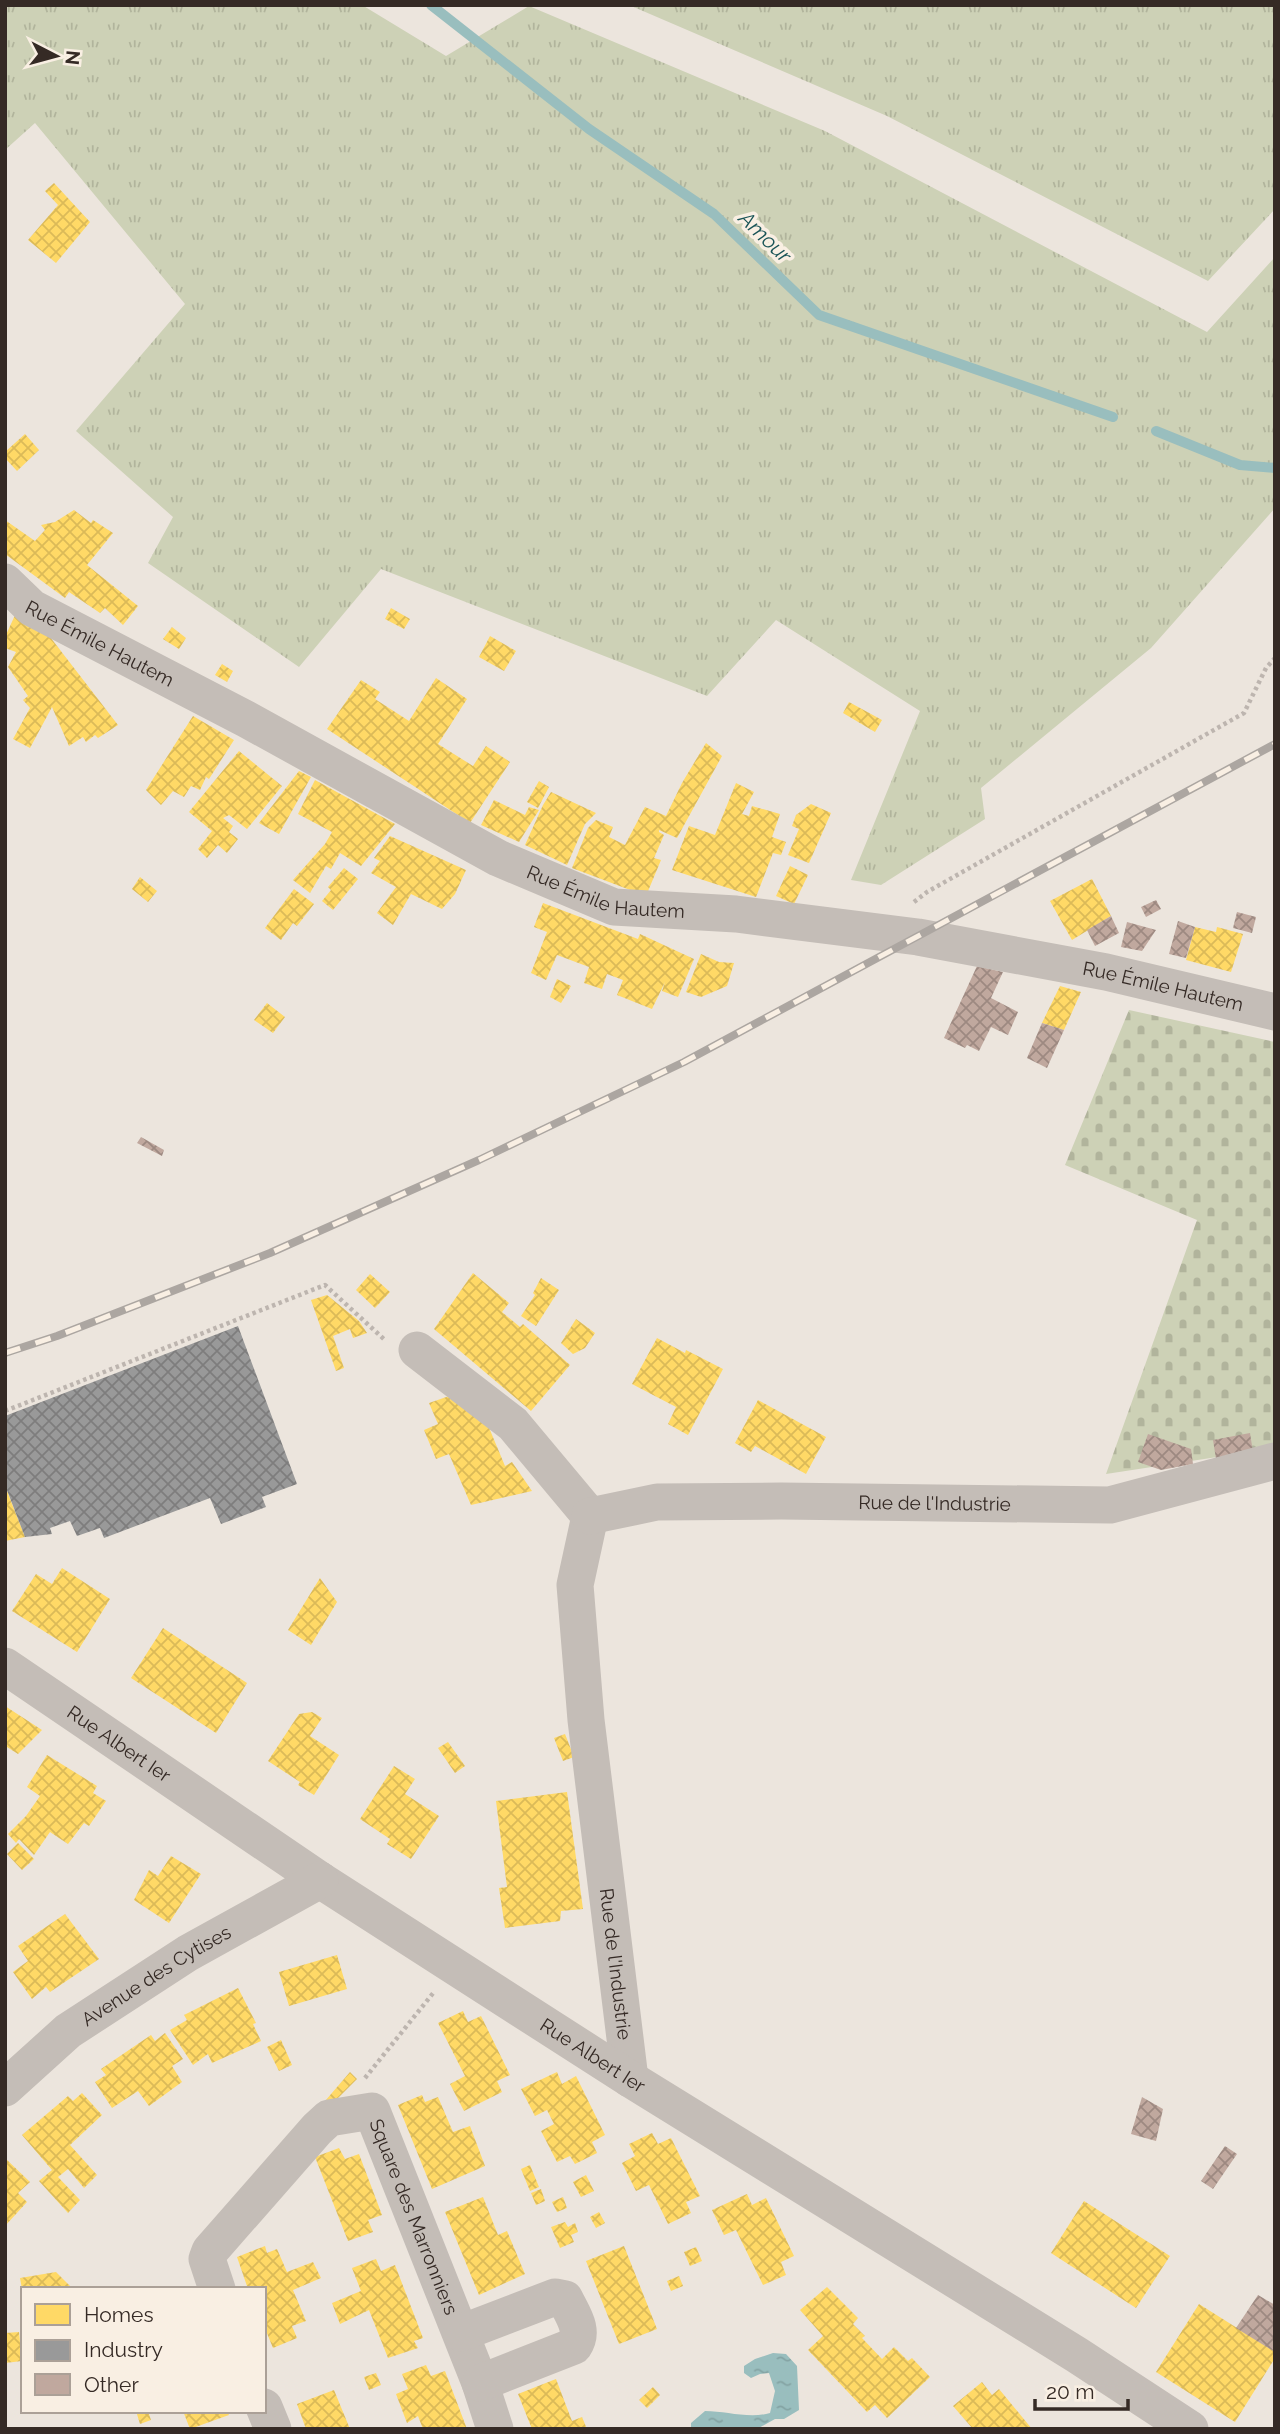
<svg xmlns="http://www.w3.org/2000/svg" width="1280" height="2434" viewBox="0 0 1280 2434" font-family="Raleway,sans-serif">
	<defs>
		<pattern id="grass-tufts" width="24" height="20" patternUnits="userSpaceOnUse" patternTransform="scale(1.75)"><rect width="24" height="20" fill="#cdd1b6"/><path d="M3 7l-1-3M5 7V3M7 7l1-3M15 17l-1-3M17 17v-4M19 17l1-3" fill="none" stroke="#b1b49c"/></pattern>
		<pattern id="cemetery-stones" width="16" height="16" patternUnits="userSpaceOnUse" patternTransform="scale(1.75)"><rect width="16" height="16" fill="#cdd1b6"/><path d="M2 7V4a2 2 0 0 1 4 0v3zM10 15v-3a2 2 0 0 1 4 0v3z" fill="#b1b49c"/></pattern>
		<pattern id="water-ripples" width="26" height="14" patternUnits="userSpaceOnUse" patternTransform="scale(1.75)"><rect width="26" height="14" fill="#99bebe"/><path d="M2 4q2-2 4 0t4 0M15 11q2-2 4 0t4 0" fill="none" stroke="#84a3a3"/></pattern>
		<pattern id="homes-cross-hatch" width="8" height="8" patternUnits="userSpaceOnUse" patternTransform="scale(1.75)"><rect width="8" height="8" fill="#ffd966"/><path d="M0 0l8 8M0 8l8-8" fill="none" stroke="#dbba58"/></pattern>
		<pattern id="industry-cross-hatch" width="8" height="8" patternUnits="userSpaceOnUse" patternTransform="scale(1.75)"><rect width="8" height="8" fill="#999"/><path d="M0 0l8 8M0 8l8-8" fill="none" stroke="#7e7d7d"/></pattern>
		<pattern id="building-cross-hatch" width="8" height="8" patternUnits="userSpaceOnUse" patternTransform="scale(1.75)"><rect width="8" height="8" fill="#c0a89e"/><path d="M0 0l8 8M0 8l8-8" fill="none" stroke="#9d8981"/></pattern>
	</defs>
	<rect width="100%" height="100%" fill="#ece5dd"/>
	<path fill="url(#grass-tufts)" d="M5,5H362L446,56L529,6L825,131L1207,332L1275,257V508L1151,648L981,788L985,819L881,885L851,880L920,711L776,620L707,696L381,569L299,667L148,563L173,517L76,431L185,304L35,123L5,150Z
		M629,5H1275V209L1208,281L887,116Z"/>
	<path fill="url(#cemetery-stones)" d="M1129,1010L1275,1042V1447L1263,1450L1106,1474L1197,1220L1065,1165Z"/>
	<path fill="url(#water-ripples)" d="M773,2353L786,2354L797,2366L799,2410L784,2419H775L757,2429H691V2423L705,2411C726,2411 749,2419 770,2413L775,2391L769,2373L760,2374L751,2378L744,2373V2366L755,2359Z"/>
	<path fill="url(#homes-cross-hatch)" d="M54,183L90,222L56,263L28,240L58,205L45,191Z
		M25,434L39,450L17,471L5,458V452Z
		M74,510L91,523L93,520L113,533L87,565L138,606L123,625L105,608L100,613L69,592L65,598L5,554V520L35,541L45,530L41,525L55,522Z
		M391,608L410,619L404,629L385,619Z
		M16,613L47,633L118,725L98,738L95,735L86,742L83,737L69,746L52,707L30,748L13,739L30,708L23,700L28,696L8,667L16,652L5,648V637Z
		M172,627L186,638L179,649L163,639Z
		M490,636L516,651L504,671L479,657Z
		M222,664L233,671L227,682L215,675Z
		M436,678L467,699L438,744L473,766L486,746L510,762L470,823L327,729L361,680L380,692L375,699L409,721Z
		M849,702L882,720L875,732L843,713Z
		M193,716L234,740L209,779L206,777L200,790L191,786L184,797L173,791L161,805L146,790Z
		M706,743L722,756L677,838L659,830V832L664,835L654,858L661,860L646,896L572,868L588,828L596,820L613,827L609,837L625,845L645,807L666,816L682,783Z
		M239,751L282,786L247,829L229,815L223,818L233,826L229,832L238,839L227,853L218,845L207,858L198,849L212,831L189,812Z
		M299,771L311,777L279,834L259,823Z
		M315,780L395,824L361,866L340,853L331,869L326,866L310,893L293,880L325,844L332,832L298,814Z
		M539,781L549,787L538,808L527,802Z
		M736,783L754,792L742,814L749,816L752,806L780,814L772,837L786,842L781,855L773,853L756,897L672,870L689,826L715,835Z
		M551,792L596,813L585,824L567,865L525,845L543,805Z
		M494,800L525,815L529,807L539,810L519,842L481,825Z
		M811,804L831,813L809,863L788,855L799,829L792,826L796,815Z
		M390,836L466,870L455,894L442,909L411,894L393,925L377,913L396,887L371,873L380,861L374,858Z
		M790,866L808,875L794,904L776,896Z
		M344,868L358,879L333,910L322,901L331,890L328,887Z
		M140,877L157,891L148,902L132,889Z
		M1092,879L1111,916L1072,940L1050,901Z
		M294,889L314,904L297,926L293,923L281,940L265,928Z
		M543,903L638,939L640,934L694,959L678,997L662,991L665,982L652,1009L617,995L623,980L607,974L602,989L584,983L589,967L557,955L546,980L531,973L547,932L534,927Z
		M1195,927L1216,932L1217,927L1243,934L1231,972L1186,960Z
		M701,954L719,962L734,963L727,986L701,997L686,992Z
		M557,979L571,986L561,1003L550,997Z
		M1060,986L1081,992L1064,1030L1042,1023Z
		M267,1003L285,1017L273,1033L254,1020Z
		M473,1273L509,1303L502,1312L520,1327L523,1324L570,1365L531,1411L434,1329Z
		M370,1274L390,1292L375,1308L356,1290Z
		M541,1278L559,1290L536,1326L521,1316L535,1295L533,1293Z
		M327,1295L359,1321L367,1333L353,1338L350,1329L333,1336L344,1368L336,1371L311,1300Z
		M576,1319L595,1333L585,1348L573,1354L561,1343Z
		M657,1338L685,1353L686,1350L723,1369L688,1435L668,1424L676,1407L632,1384Z
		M452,1395L485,1418L505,1466L512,1462L532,1491L471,1505L449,1454L436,1459L424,1430L438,1424L429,1403Z
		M758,1400L826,1437L806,1474L755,1446L751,1452L735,1443Z
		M5,1486L25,1537L5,1541Z
		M62,1568L110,1599L77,1652L12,1611L36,1574L52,1584Z
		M320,1578L337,1602L311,1645L288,1630Z
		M163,1628L247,1683L216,1733L131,1678Z
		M5,1706L42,1730L18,1754L7,1747L5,1750Z
		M312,1712L322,1718L310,1736L339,1755L314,1795L298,1785L300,1782L268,1761L299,1714Z
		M565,1734L574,1757L563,1761L554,1738Z
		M448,1742L465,1766L455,1773L438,1748Z
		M47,1755L97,1786L93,1793L106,1801L89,1826L84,1823L68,1844L50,1832L34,1855L19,1839L16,1843L8,1834L26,1816L40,1796L27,1787Z
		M394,1766L415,1779L405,1794L439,1816L411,1859L387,1844L390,1839L360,1819Z
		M567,1792L583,1909L561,1911L560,1921L505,1928L499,1888L507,1887L496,1801Z
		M18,1843L34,1859L22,1870L7,1854Z
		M171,1856L201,1874L169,1923L134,1900L149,1870L158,1876Z
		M65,1914L99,1959L50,1992L46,1987L32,1999L13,1972L28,1961L18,1946Z
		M337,1955L347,1989L289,2006L279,1972Z
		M238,1988L256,2023L253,2024L261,2041L212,2063L208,2054L193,2065L170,2030L187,2020L184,2015Z
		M463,2011L468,2022L481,2016L510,2075L497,2081L502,2092L464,2111L450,2084L465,2076L438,2023Z
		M165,2033L183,2059L172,2066L182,2082L149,2106L138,2091L112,2108L95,2082L106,2075L101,2069L151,2035L155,2041Z
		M281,2040L292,2065L279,2071L267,2047Z
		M350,2072L357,2079L330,2106L325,2101Z
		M557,2072L562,2084L576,2076L605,2135L592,2142L597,2153L575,2164L570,2156L557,2162L541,2131L554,2124L547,2110L535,2116L521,2089Z
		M82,2093L102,2115L70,2145L97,2175L84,2188L68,2169L58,2177L80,2200L68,2213L39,2181L52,2170L22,2135L68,2096L73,2101Z
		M422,2095L425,2102L438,2097L453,2132L470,2126L485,2166L432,2189L398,2105Z
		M652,2133L658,2144L671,2138L700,2196L686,2202L691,2213L668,2224L649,2185L636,2191L622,2163L635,2156L629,2144Z
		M339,2148L345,2159L359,2154L382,2215L368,2220L373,2232L348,2241L315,2157Z
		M5,2158L30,2182L18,2193L27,2202L5,2226Z
		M530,2165L539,2187L530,2191L521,2169Z
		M586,2175L594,2191L581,2197L573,2182Z
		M541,2189L545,2201L536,2205L531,2193Z
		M747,2194L752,2205L766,2198L794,2256L781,2262L786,2275L763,2285L736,2230L724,2235L712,2210Z
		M483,2197L498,2235L507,2231L525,2274L479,2295L445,2212Z
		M563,2197L567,2208L557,2212L552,2202Z
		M1084,2201L1170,2256L1136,2308L1051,2253Z
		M599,2212L605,2223L596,2228L590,2217Z
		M565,2222L568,2227L575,2223L578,2232L571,2235L574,2242L560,2248L551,2227Z
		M265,2246L267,2253L277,2249L287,2272L313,2262L321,2278L293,2290L306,2321L292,2326L297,2338L273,2348L264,2326V2289H248L237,2257Z
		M624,2246L657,2329L619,2344L586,2261Z
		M696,2247L702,2261L690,2266L684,2252Z
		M376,2259L381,2271L395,2265L423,2338L414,2341L418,2348L388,2358L369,2310L340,2324L332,2303L361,2291L352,2268Z
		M56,2272L72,2288L22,2289L20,2278Z
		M679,2276L683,2286L671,2291L667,2281Z
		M827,2287L858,2318L853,2324L865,2336L862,2338L882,2359L894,2347L908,2361L912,2358L930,2377L887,2418L875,2405L867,2412L808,2350L823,2336L800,2310Z
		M1199,2304L1275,2352V2358L1235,2422L1156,2372Z
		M19,2332L22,2361L5,2363V2333Z
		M426,2365L431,2376L445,2371L467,2429H423L418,2416L407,2423L396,2394L408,2389L402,2374Z
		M376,2373L381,2385L369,2390L364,2377Z
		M556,2379L572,2421L582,2417L587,2429H532L518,2394Z
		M982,2382L992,2395L999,2389L1032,2429H973L953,2406Z
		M653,2387L660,2395L647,2408L639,2400Z
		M334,2390L350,2429H306L297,2404Z
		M136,2411H148L151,2420L140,2424Z
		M183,2411H227L229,2415L190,2429Z"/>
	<path fill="url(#industry-cross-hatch)" d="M238,1326L297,1484L262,1497L266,1507L221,1524L210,1498L104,1538L100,1528L77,1536L70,1521L50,1528L52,1534L25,1537L5,1485V1416Z"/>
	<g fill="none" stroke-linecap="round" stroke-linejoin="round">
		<path stroke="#99bebe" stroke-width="10" d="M431,5L589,129L714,214L819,315L1113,417
			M1156,431L1240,465L1275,468"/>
	</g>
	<path fill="url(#building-cross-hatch)" d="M1156,900L1161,909L1146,917L1141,907Z
		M1237,912L1256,917L1252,933L1233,928Z
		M1111,916L1119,933L1095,946L1087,930Z
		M1178,921L1195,927L1186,958L1169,954Z
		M1127,922L1156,930L1142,951L1121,947Z
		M977,966L1003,972L991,998L1018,1012L1008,1035L991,1027L979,1051L967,1045L965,1048L944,1038Z
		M1042,1023L1064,1030L1047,1068L1027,1058Z
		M141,1137L164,1150L162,1156L137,1143Z
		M1250,1433L1253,1452L1216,1459L1213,1440Z
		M1148,1434L1191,1449L1193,1464L1161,1470L1138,1462Z
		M1142,2097L1163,2109L1156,2141L1131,2134Z
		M1225,2146L1237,2154L1213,2189L1201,2181Z
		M1258,2295L1275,2305V2352L1236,2328Z"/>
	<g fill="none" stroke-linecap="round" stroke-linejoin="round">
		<path stroke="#bdb5af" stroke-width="4.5" stroke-dasharray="3.5 3.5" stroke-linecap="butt" d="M914,902L927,892L1244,713L1266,668L1275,658
			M5,1411L325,1285L386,1341
			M365,2078L434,1992"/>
		<g stroke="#c4bdb7" stroke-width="37">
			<path id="s1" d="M5,582L32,608L246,719L498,858L614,907L736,914L918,937L1106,972L1275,1012"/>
			<path id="s2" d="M417,1350L513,1424L590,1516L575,1585L586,1720L630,2079"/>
			<path id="s3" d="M590,1516L657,1502L781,1501L1110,1505L1275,1461"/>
			<path id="s4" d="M5,1666L320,1880L630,2079L1077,2355L1190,2429"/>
			<path id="s5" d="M5,2088L68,2031L188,1953L320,1880"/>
			<path id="s6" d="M217,2289L207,2259L210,2251L317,2129L329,2118L372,2111L480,2383L495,2429"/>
			<path d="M461,2333L555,2297L565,2299C572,2314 585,2330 574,2346L480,2383"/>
			<path d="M264,2407L273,2429"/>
		</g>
		<g stroke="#aca6a1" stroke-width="8">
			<path id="rail" d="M5,1353L57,1336L270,1253L479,1160L684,1062L1275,744"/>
		</g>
		<use href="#rail" stroke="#f9efe3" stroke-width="5" stroke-dasharray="16" stroke-linecap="butt"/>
	</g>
	<g text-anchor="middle" stroke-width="7" stroke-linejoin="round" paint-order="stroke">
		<g font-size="19" fill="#352a25" stroke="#f9efe3">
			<text dy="7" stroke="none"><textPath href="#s1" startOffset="114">Rue Émile Hautem</textPath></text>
			<text dy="7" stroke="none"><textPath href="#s1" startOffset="681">Rue Émile Hautem</textPath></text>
			<text dy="7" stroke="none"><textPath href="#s1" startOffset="1248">Rue Émile Hautem</textPath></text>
			<text dy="7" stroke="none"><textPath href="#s3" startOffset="346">Rue de l'Industrie</textPath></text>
			<text dy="7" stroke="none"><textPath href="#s4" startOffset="138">Rue Albert Ier</textPath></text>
			<text dy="7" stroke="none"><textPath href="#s2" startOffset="693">Rue de l'Industrie</textPath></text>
			<text dy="7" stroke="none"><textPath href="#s5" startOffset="189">Avenue des Cytises</textPath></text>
			<text dy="7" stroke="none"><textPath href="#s4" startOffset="705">Rue Albert Ier</textPath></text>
			<text dy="7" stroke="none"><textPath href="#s6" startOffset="376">Square des Marronniers</textPath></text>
		</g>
		<g font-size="21" font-style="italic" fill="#1a5457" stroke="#f9efe3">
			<text transform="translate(765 237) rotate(44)" y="7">Amour</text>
		</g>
	</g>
	<rect width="1280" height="2434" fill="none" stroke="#352a25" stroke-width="14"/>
	<rect x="21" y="2287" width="245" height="126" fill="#f9efe3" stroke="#aba097" stroke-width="2"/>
	<rect x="35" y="2304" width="35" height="21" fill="#ffd966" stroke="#aba097" stroke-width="2"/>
	<text x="84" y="2322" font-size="21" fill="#352a25">Homes</text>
	<rect x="35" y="2340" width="35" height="21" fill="#999999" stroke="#aba097" stroke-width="2"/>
	<text x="84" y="2357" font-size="21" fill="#352a25">Industry</text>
	<rect x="35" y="2374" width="35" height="21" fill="#c0a89e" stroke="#aba097" stroke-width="2"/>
	<text x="84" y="2392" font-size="21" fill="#352a25">Other</text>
	<g transform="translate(56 56) rotate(96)" stroke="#f9efe3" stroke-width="5" paint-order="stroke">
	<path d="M0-5L12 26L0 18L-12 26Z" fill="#352a25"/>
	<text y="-10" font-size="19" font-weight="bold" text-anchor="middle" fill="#352a25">N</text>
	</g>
	<path d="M1035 2399v10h93v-10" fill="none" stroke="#352a25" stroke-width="3.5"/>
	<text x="1046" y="2399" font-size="21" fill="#352a25" stroke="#f9efe3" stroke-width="5" paint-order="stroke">20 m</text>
</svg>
